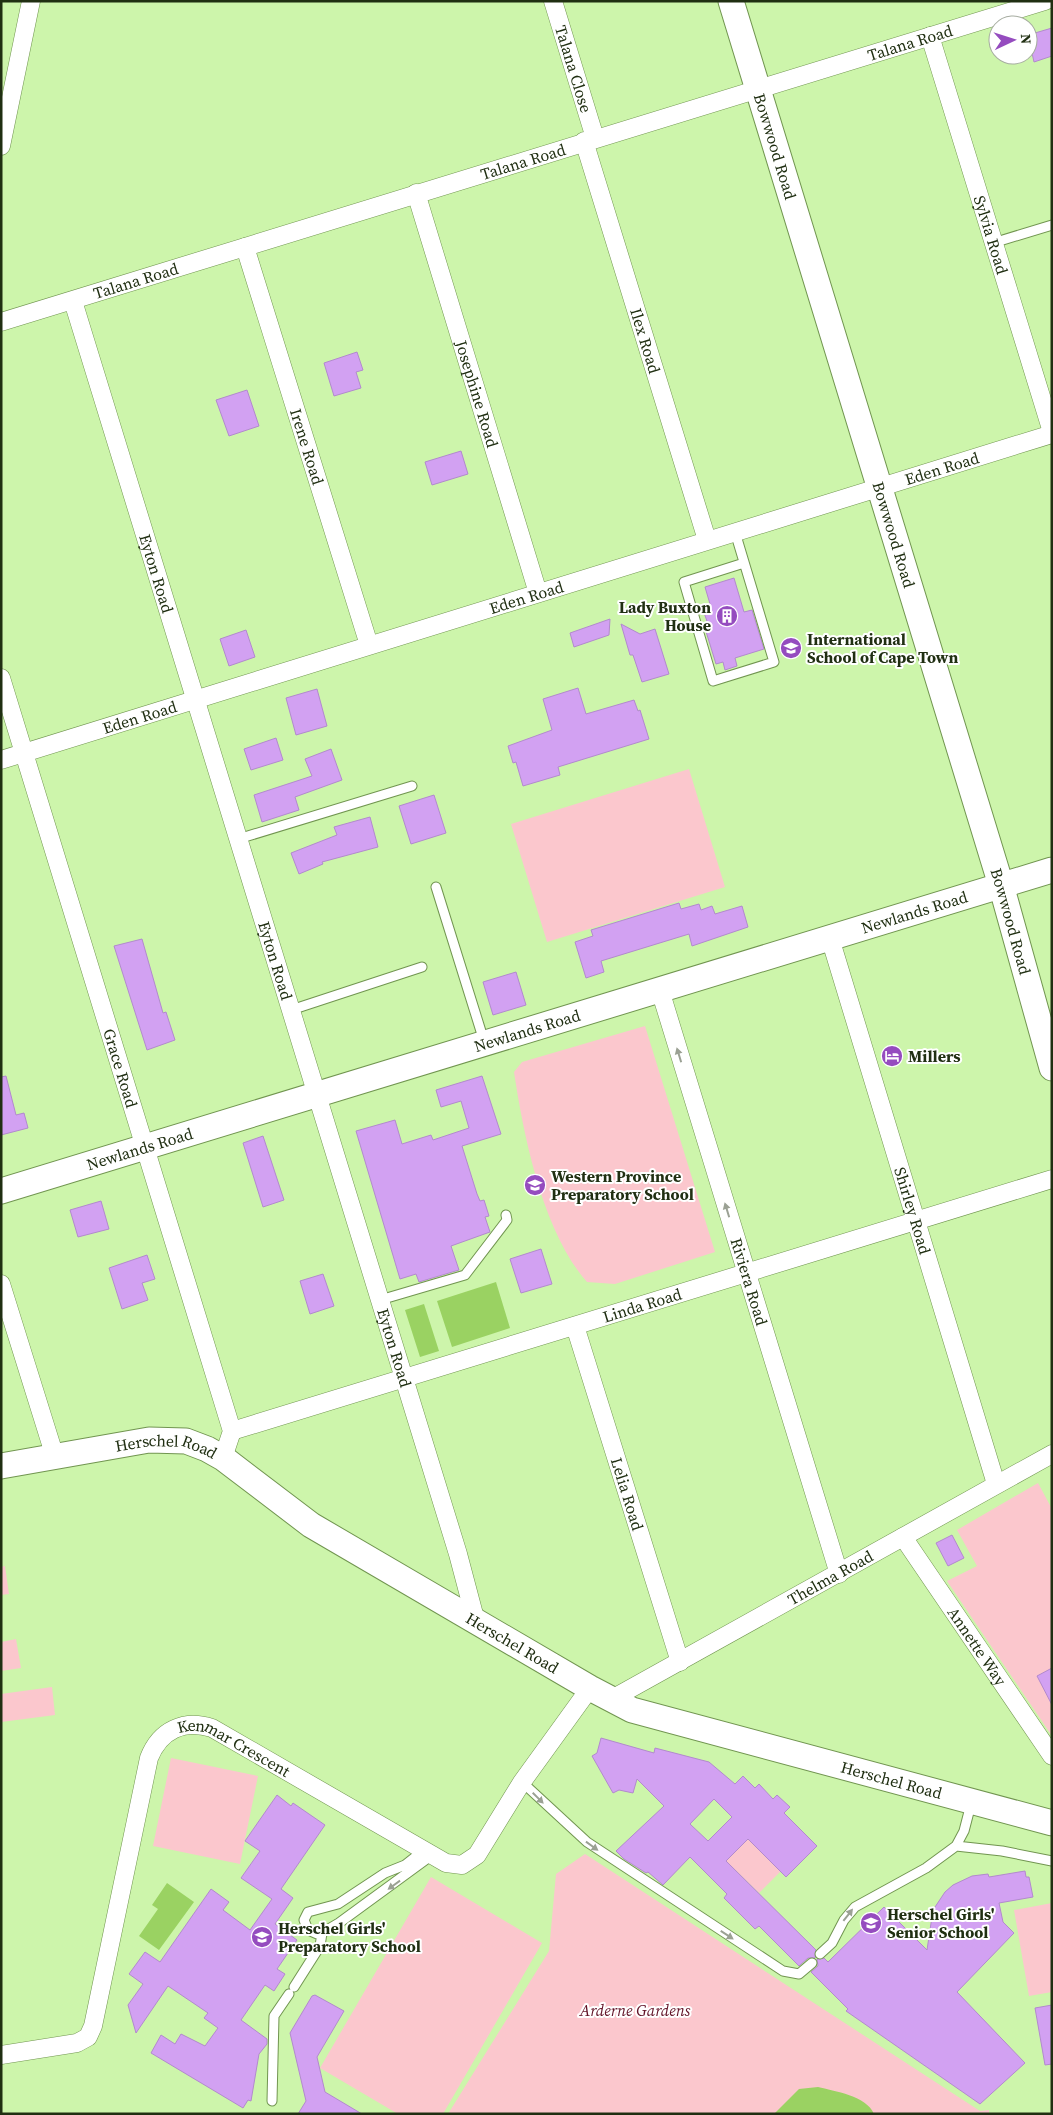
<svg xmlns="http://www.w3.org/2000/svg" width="1053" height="2115" viewBox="0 0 1053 2115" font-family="'Source Serif 4',serif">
	<rect width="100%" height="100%" fill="#cdf5ab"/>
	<path fill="#fbc7cd" d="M689,769L725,887L547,942L511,824Z
		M645,1026L715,1252L615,1284L587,1282C543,1232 524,1138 514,1072L522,1062Z
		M1038,1483L1052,1509V1736L947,1581L977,1566L957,1530Z
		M5,1566L9,1594L1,1595V1567Z
		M16,1639L21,1668L1,1671V1642Z
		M52,1687L55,1715L1,1722V1694Z
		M171,1758L258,1776L240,1864L153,1846Z
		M748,1839L781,1871L759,1893L726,1861Z
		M585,1854L980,2111L989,2110V2114H448L549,1951L556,1874Z
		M431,1877L542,1943L443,2114H398L320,2068Z
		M1052,1903V1992L1029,1996L1014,1910Z"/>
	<path fill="#9ad262" d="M496,1282L510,1328L452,1347L437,1301Z
		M424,1304L439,1351L420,1357L405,1310Z
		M167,1883L194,1902L159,1950L139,1936L158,1909L152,1905Z
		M818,2087C834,2091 867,2096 874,2114H774L799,2089Z"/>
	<path fill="#d2a1f2" stroke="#b28acd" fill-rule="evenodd" d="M1052,28V56L1034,62L1028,35Z
		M357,352L363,370L356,372L361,388L334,396L324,363Z
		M247,390L259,426L229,436L216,400Z
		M461,451L468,474L432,485L425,462Z
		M734,578L744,612L752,610L764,649L735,658L737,666L725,670L723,662L716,664L704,625L708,624L702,607L710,604L705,587Z
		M610,619L609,635L574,647L570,633Z
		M621,624L640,634L655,629L669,674L642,682L633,655H630Z
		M246,630L255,657L229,666L220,639Z
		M578,688L586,714L634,700L638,711L640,710L649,739L558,767L560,775L523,786L516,762L513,763L508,746L552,730L543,699Z
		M317,689L327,726L296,735L286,698Z
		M276,738L283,760L251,770L244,749Z
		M331,749L342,780L295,797L299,810L262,822L254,795L312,776L305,759Z
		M434,795L446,833L411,844L399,806Z
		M370,817L378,847L322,862L323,864L299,874L291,853L337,835L334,827Z
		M679,903L681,909L699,904L701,910L712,906L715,914L742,906L748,927L692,946L689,934L601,961L604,972L586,978L575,942L593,936L591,930Z
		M142,939L163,1013L166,1012L175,1040L147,1050L114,946Z
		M516,972L526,1005L493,1015L483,982Z
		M6,1076L16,1115L24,1113L28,1128L1,1135V1077Z
		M482,1076L501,1134L462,1146L477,1194L480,1201L484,1200L489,1216L485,1217L490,1232L451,1246L459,1270L419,1282L416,1274L400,1279L356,1131L395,1120L402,1144L431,1135L433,1140L469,1128L461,1101L441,1107L436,1090Z
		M263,1136L284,1200L263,1207L243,1143Z
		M101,1201L109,1229L78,1237L70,1210Z
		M541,1249L552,1284L521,1293L510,1259Z
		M147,1255L155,1279L142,1283L148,1300L122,1309L109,1268Z
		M323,1274L334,1306L310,1314L300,1281Z
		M952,1535L964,1558L948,1566L936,1543Z
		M1052,1668V1705L1037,1676Z
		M601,1738L654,1753L655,1748L709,1762L735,1784L743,1776L755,1788L759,1784L773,1799L777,1795L790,1807L784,1813L817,1846L786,1877L748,1839L726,1861L816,1950L815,1958H808L799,1966L759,1926L755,1929L724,1898L727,1894L690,1857L663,1885L648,1872L646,1873L624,1859L616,1851L664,1806L637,1779L633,1793L619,1790L613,1793L592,1756L597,1753ZM714,1799L732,1817L708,1841L690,1824Z
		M277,1795L291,1806L293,1803L325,1825L281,1889L293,1898L275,1924L297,1940L277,1969L285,1974L274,1991L265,1985L241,2020L267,2039V2044L259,2054L251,2101L248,2100L243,2108L151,2053L161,2035L175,2044L181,2034L205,2046L218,2028L204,2018L208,2013L168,1986L136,2033L128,2005L143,1984L129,1974L145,1952L160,1962L211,1889L229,1902L223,1910L250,1930L272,1899L241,1878L260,1851L245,1841Z
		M1025,1871L1026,1877H1029L1033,1897L999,1903L1003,1922L1014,1933L957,1992L1025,2063L980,2104L846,2011L848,2009L811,1972L818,1966L817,1959L824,1958L828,1962L884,1907L927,1950L933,1910L945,1892L953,1885L972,1876L988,1874L989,1877Z
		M315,1995L344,2011L317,2057L325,2092L362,2114H298L306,2101L290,2033L312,1996Z
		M1052,2005V2064L1045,2065L1035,2008Z"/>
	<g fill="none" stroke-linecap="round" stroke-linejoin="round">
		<g stroke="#719550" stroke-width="11">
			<path id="lane" d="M993,243L1052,225
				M735,532L774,662L713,681L684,582L744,563
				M238,839L412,786
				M436,887L484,1041
				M291,1010L422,967
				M380,1300L465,1275L507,1220L506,1215
				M522,1782L587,1842L783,1971L799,1974L812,1963
				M956,1846L1002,1851L1052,1861
				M424,1850L405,1865L385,1873L338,1904L308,1912L304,1920L308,1930L317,1934L322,1933L339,1923L432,1855
				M820,1954L832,1943L844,1920L855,1907L926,1868L956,1846L964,1831L971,1804
				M294,1987L320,1946L322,1933
				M272,2101L274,2016L289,1994"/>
		</g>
		<g stroke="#719550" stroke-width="19">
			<g id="street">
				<path id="s1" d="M553,1L595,138"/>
				<path id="s2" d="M930,36L1052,432"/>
				<path id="s3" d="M584,141L707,540"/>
				<path d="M1,146L31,1"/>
				<path id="s4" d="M416,193L538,593"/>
				<path id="s5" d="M245,247L369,645"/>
				<path id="s6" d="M73,301L458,1554L476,1622"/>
				<path id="s7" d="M1,322L1045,1"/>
				<path id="s8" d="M1,678L232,1431L223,1458"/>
				<path id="s9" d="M1,760L1052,434"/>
				<path id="s10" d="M830,938L996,1484"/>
				<path id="s11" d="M660,990L839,1574"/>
				<path d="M1,1284L55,1457"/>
				<path id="s12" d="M575,1326L680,1662"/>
				<path id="s13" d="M232,1431L1052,1179"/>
				<path id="s14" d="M903,1537L1052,1756"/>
				<path id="s15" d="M610,1700L1052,1454"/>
				<path id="s16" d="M1,2055L77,2043L88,2037L93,2026L149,1758C160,1730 184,1719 212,1728L446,1863L462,1865L477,1855L522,1782L590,1688"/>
			</g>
		</g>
		<g stroke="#719550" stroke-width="27">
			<g id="secondary">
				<path id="s17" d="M731,1L1001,885L1052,1068"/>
				<path id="s18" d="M1,1191L1052,870"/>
				<path id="s19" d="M1,1466L149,1440L186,1441L207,1449L223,1458L311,1525L590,1688L632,1710L1052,1823"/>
			</g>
		</g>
		<use href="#lane" stroke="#fff" stroke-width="9"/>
		<use href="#street" stroke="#fff" stroke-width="18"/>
		<use href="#secondary" stroke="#fff" stroke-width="25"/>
	</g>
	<defs><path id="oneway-solid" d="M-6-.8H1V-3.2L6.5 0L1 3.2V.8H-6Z" transform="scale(1.25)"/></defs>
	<g fill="#9ba194">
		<use href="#oneway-solid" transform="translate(679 1055) rotate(-107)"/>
		<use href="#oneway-solid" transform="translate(727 1210) rotate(-107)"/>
		<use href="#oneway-solid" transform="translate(538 1798) rotate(45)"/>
		<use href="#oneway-solid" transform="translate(592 1846) rotate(36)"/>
		<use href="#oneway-solid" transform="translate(394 1885) rotate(144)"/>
		<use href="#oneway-solid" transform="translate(848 1915) rotate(-52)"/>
		<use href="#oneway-solid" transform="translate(727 1935) rotate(33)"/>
	</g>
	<defs>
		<g id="building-disc" transform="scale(1.125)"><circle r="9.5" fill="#954cbf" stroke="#fff"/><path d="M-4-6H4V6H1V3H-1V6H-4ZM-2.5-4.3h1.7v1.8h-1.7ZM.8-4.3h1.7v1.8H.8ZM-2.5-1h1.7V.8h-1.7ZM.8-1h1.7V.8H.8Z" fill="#fff"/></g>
		<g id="school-disc" transform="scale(1.125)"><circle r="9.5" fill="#954cbf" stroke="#fff"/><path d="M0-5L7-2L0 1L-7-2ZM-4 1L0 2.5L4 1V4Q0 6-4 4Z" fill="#fff"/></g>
		<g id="hotel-disc" transform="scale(1.125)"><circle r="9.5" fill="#954cbf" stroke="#fff"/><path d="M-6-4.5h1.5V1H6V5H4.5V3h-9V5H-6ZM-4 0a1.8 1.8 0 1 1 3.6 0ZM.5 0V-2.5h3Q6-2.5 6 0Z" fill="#fff"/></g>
	</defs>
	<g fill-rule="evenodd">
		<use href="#building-disc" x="727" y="616"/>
		<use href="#school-disc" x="791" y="648"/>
		<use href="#hotel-disc" x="892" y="1056"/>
		<use href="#school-disc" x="535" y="1185"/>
		<use href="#school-disc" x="871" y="1923"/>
		<use href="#school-disc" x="262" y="1937"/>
	</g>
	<g text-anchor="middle" stroke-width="4" stroke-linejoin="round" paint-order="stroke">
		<g font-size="16" fill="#202f12" stroke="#fff">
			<text dy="6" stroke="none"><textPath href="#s7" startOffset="951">Talana Road</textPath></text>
			<text dy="6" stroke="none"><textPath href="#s1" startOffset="71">Talana Close</textPath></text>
			<text dy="6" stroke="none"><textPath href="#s17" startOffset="152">Bowwood Road</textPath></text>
			<text dy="6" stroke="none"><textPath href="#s7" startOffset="546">Talana Road</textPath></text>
			<text dy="6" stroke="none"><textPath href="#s2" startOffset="208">Sylvia Road</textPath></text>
			<text dy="6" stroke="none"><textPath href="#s7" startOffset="141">Talana Road</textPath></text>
			<text dy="6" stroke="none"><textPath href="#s3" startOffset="209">Ilex Road</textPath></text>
			<text dy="6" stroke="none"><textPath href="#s4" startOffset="210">Josephine Road</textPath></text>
			<text dy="6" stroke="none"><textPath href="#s5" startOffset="209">Irene Road</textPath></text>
			<text dy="6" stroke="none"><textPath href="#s9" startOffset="985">Eden Road</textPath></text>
			<text dy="6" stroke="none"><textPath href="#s17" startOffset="558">Bowwood Road</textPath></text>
			<text dy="6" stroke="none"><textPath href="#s6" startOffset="285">Eyton Road</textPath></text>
			<text dy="6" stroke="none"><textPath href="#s9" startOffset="550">Eden Road</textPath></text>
			<text dy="6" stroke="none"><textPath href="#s9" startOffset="145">Eden Road</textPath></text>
			<text dy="6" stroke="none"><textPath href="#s18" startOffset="955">Newlands Road</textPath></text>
			<text dy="6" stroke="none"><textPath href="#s17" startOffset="962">Bowwood Road</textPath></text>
			<text dy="6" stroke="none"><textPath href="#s6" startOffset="690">Eyton Road</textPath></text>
			<text dy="6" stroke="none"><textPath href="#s18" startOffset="550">Newlands Road</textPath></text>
			<text dy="6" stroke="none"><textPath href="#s8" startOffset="408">Grace Road</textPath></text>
			<text dy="6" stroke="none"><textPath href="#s18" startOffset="145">Newlands Road</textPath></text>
			<text dy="6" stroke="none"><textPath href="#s10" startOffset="285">Shirley Road</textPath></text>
			<text dy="6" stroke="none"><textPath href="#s11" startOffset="305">Riviera Road</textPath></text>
			<text dy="6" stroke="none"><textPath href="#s13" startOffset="429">Linda Road</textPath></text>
			<text dy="6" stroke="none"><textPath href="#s6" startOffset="1095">Eyton Road</textPath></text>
			<text dy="6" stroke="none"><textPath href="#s19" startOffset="168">Herschel Road</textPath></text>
			<text dy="6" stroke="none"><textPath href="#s12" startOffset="176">Lelia Road</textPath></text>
			<text dy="6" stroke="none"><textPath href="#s15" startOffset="252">Thelma Road</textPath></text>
			<text dy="6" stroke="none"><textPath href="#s19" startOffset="572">Herschel Road</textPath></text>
			<text dy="6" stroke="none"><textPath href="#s14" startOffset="132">Annette Way</textPath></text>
			<text dy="6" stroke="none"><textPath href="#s16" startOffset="480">Kenmar Crescent</textPath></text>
			<text dy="6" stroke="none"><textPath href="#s19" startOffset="978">Herschel Road</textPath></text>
		</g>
		<g font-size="16" font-weight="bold" fill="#202f12" stroke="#fff" text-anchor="start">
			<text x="711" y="613" text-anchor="end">Lady Buxton<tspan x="711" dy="18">House</tspan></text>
			<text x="807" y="645">International<tspan x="807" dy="18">School of Cape Town</tspan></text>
			<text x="908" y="1062">Millers</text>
			<text x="551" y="1182">Western Province<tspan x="551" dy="18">Preparatory School</tspan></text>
			<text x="887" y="1920">Herschel Girls'<tspan x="887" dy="18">Senior School</tspan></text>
			<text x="278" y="1934">Herschel Girls'<tspan x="278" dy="18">Preparatory School</tspan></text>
		</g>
		<g font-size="16" font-style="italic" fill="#621428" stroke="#fff">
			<text x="635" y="2016">Arderne Gardens</text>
		</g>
	</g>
	<rect width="1053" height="2115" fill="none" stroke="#202f12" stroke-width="5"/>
	<g transform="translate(1013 40) rotate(86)"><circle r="24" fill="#ffffff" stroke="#a6aca0"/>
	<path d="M0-4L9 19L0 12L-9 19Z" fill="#954cbf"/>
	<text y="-8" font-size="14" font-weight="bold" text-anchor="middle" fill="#202f12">N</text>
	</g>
</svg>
